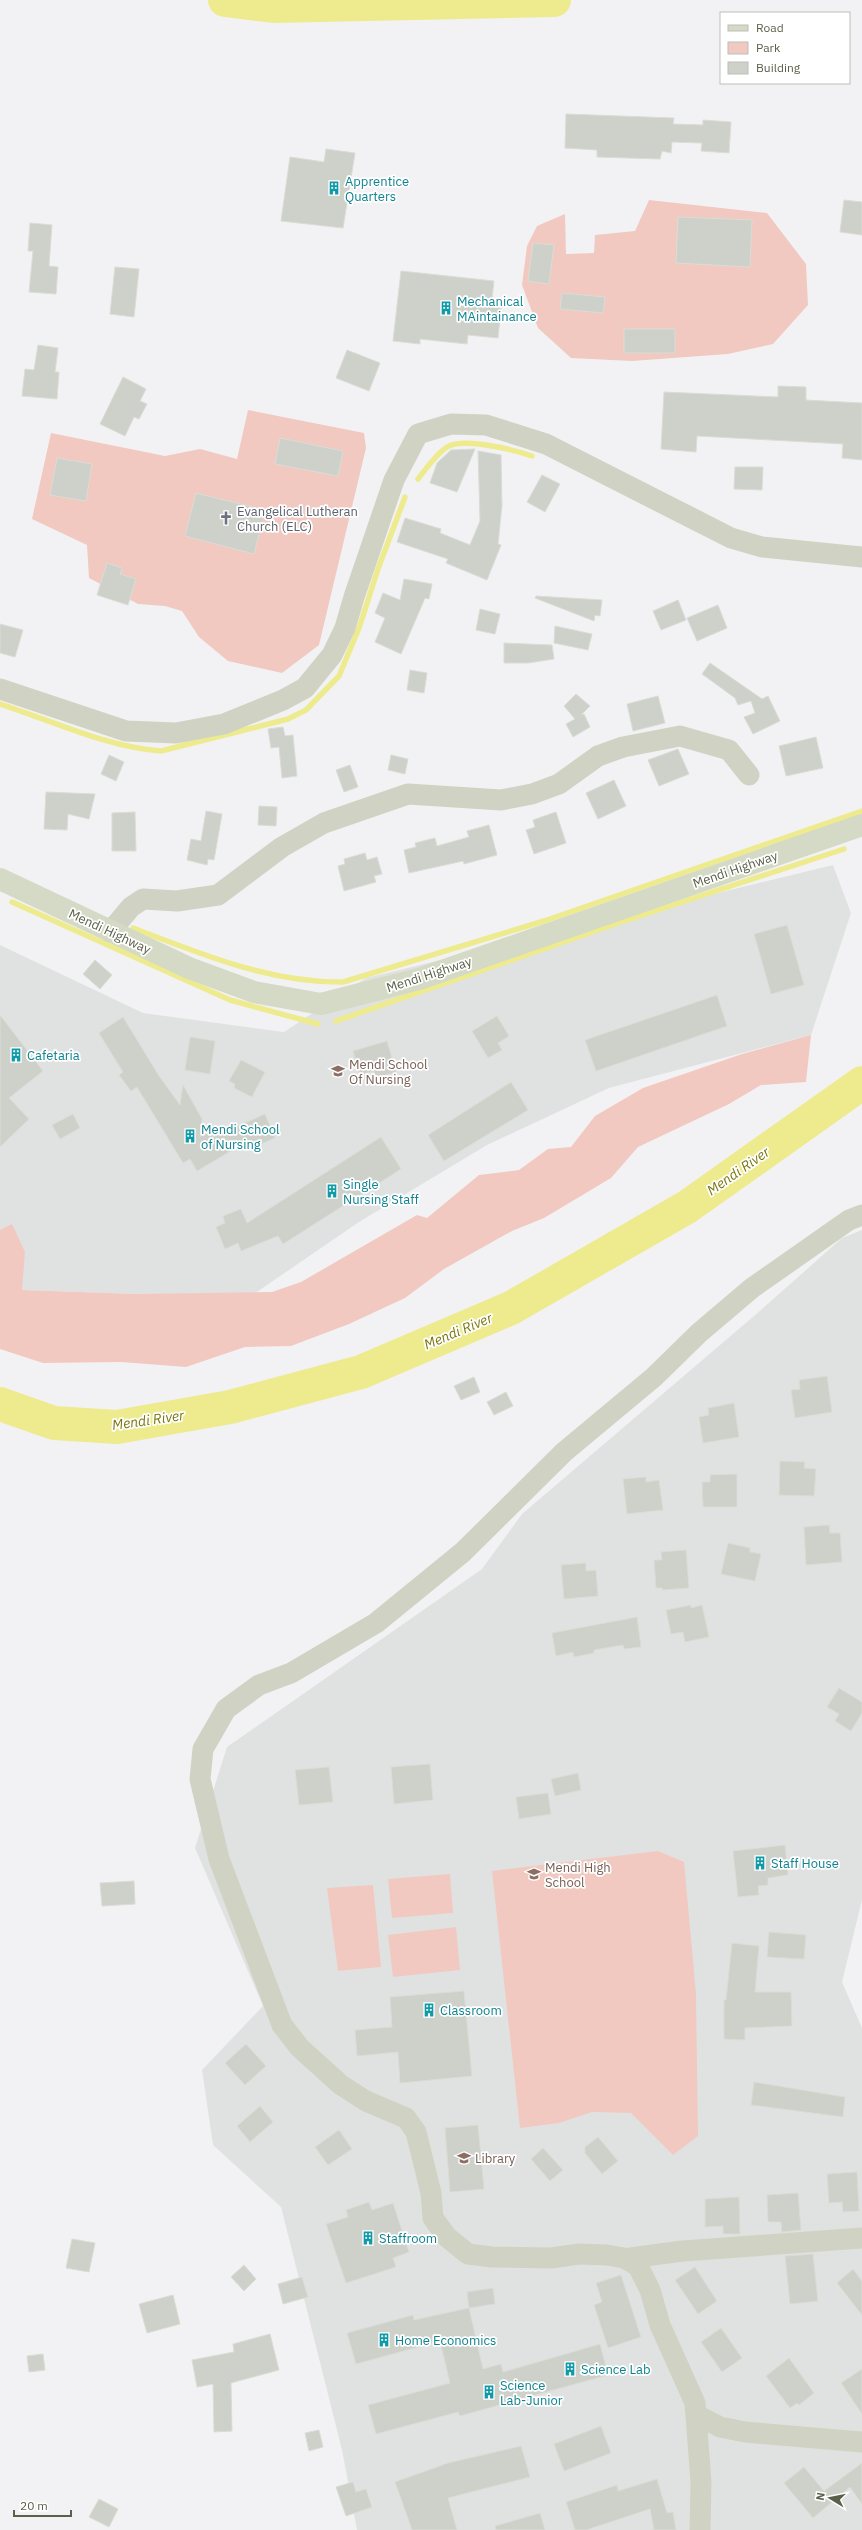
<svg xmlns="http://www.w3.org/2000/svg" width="862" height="2530" viewBox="0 0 862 2530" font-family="'IBM Plex Sans',sans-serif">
	<rect width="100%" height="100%" fill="#f2f2f4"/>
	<path fill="#e0e2e2" d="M833,865L851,913L811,1035L609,1088L487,1145L359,1222L248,1298L22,1290L0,1260V945L143,1013L284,1032L366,978Z
		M862,1230V1900L842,1982L862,2028V2530H357L342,2450L281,2207L213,2145L202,2070L263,2006L195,1848L227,1747L482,1569L522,1514L761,1310L842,1238Z"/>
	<path fill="#f1c9c1" d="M649,200L767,213L806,264L808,305L773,344L728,354L632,361L571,358L538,328L522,285L527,246L537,226L565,214L566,254L594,253L595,235L635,231Z
		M248,410L364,433L366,448L319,645L282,673L228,661L199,637L182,611L165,606L138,604L89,578L87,545L32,519L51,433L165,456L200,449L237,459Z
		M811,1035L806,1082L761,1085L729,1104L638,1147L611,1178L544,1218L512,1231L444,1269L405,1298L349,1324L291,1346L245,1347L186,1367L121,1362L43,1363L0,1349V1230L12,1224L25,1252L22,1290L137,1294L272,1292L301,1282L417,1215L427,1218L479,1175L519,1170L548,1149L571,1147L595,1116L643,1088L742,1054Z
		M658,1851L684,1862L696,1994L698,2136L673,2155L631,2113L592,2112L559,2123L520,2128L492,1871Z
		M450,1874L453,1913L392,1918L388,1879Z
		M373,1885L381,1967L338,1971L327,1888Z
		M456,1927L460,1970L393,1977L388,1935Z"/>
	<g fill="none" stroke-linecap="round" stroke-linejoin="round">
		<path stroke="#eeeb8e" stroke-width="5.5" d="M418,479C426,469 435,455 447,447C464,437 514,450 532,456
			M0,704C53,721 106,747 161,751L288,719L306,710L339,676L359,628L378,569L405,497
			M12,902L230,1000L318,1024
			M133,928C201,954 270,983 343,982L544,921L862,811
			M336,1021L618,923L844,849"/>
		<path stroke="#eeeb8e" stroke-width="34" d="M225,0L274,6L554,0
			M0,1404L54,1423L117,1427L230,1407L361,1372L511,1308L687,1207L862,1083"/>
	</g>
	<path fill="#ced1c9" stroke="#daddd6" d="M566,114L674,118L673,124L703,125V120L731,122L729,153L701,151L702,143L672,142L671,153L662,151L660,159L597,157V150L565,148Z
		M326,149L355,153L343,228L281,221L290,157L324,162Z
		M844,200L862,202V235L840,232Z
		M678,217L752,220L750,267L676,263Z
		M30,223L52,225L49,266L58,267L56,294L29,292L33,251H28Z
		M533,243L554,245L549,284L528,281Z
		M115,267L139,269L134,317L110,314Z
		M401,271L494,281L491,307L501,308L498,338L468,335L467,344L420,339V344L393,341Z
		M562,293L605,297L603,313L560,309Z
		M624,329H675V353H624Z
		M38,345L58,348L55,372H59L57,399L22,396L25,369L34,370Z
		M347,350L380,363L369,391L336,378Z
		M123,377L146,389L140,401L147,404L139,419L134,417L125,436L100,424Z
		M778,386L806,387V400L862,403V460L842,458L843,444L697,436L696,452L661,449L664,392L778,397Z
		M280,438L343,451L338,476L275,464Z
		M475,449L457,492L430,483L437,463L451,450Z
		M478,451L501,455L502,506L498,544L501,545L487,580L446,563L448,559L397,542L405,518L441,529L440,533L470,545L480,521Z
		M57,458L92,464L86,501L50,495Z
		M735,467H763L762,490L734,489Z
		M542,475L560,484L545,512L527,502Z
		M196,493L265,510L254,554L185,536Z
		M107,563L122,568L120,574L136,579L128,605L97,595Z
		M404,579L432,584L429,599L425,598L401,654L375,642L385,618L375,613L383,593L400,600Z
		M536,596L602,600L600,616L595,615L594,621L535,598Z
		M678,600L686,620L661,630L653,611Z
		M718,605L727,628L697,641L687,618Z
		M480,609L500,614L495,634L476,630Z
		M0,624L23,630L15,657L0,653Z
		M555,626L592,634L588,650L554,643Z
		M504,643L552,645L554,659L528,663H504Z
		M710,663L762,699L768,696L780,721L753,734L744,717L755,713L751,701L738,705L735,698L702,674Z
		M410,670L427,673L424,693L407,690Z
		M576,694L590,706L581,715L584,714L590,727L573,737L566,724L575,719L564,706Z
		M658,696L665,723L633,731L627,704Z
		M283,727L285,736L293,735L297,776L282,778L279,747L271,748L268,729Z
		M816,737L823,768L786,776L779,746Z
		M678,749L689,774L659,786L648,760Z
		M109,755L124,762L116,781L101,774Z
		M391,755L408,759L405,774L388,770Z
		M350,765L358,787L344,792L336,770Z
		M614,780L626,806L598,819L586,793Z
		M46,792L95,794L89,819L68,814L67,830L44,829Z
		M259,806L277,807L276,826L258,825Z
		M206,811L222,814L214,860L208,859L207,865L187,860L191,839L201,841Z
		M135,812L136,851H112V813Z
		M556,812L566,843L534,854L526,830L535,827L533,820Z
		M489,825L497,855L464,864L463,861L409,873L404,850L416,847L415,843L435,838L437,846L469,837L467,831Z
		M365,853L367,860L377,857L382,874L374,876L376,882L344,891L338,866L345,864L344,859Z
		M787,925L804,985L771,994L754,934Z
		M95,960L112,975L100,989L83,974Z
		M717,995L727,1026L596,1071L585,1040Z
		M0,1015L43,1071L9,1098L29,1119L0,1147Z
		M497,1016L509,1036L498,1043L502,1050L488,1058L472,1031Z
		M123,1017L159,1076L180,1105L183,1085L202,1119L200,1137L206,1125L213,1137L265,1114L275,1138L249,1149L246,1142L197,1171L190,1159L183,1163L137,1087L131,1091L119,1075L123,1072L99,1033Z
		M190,1037L215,1041L210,1074L185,1070Z
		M387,1041L396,1072L376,1078L374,1071L360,1075L353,1051Z
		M241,1060L265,1072L252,1097L234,1088L235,1084L229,1081Z
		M511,1082L528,1110L444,1161L428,1135Z
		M73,1114L80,1128L60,1139L52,1125Z
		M381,1137L401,1169L283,1244L278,1236L241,1251L238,1243L225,1249L216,1227L225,1223L223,1216L241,1209L247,1223Z
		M827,1376L832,1412L795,1418L791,1390L800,1389L799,1380Z
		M474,1377L480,1392L461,1400L454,1386Z
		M506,1392L513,1406L494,1415L487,1402Z
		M734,1403L739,1437L703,1443L699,1417L709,1415L708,1408Z
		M780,1461L805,1462L804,1468L816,1469L814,1496L779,1495Z
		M737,1474V1507H703L702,1482H710V1475Z
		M646,1477V1482L659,1480L663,1510L627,1514L623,1479Z
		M829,1525L830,1533H840L842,1562L806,1565L804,1527Z
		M728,1543L750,1548V1552L761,1554L755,1581L721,1574Z
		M686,1550L689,1588L663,1590L662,1588H656L654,1560H662L661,1552Z
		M586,1563V1571L596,1570L598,1596L564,1599L561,1565Z
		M691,1605V1608L702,1605L709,1637L685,1642L683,1632L671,1634L666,1610Z
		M637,1617L641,1647L624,1649L623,1645L594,1650V1653L574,1657L573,1652L556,1656L552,1633Z
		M839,1688L862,1702V1713L851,1731L835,1721L839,1714L827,1707Z
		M430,1764L433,1800L394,1804L391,1767Z
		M329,1767L333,1802L299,1805L295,1770Z
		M578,1773L581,1790L555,1796L551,1779Z
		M548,1793L551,1814L519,1819L516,1797Z
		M785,1845L788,1875L768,1878V1885L758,1886L759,1895L738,1897L733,1851Z
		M134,1881L135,1904L102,1906L100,1883Z
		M769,1932L806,1935L804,1959L767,1957Z
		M732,1943L759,1946L755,1992H791L792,2026L745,2028V2040L724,2039V2000H726Z
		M464,1991L472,2076L400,2083L398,2052L357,2056L355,2030L392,2027L390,1997Z
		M246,2044L266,2066L245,2085L225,2063Z
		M754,2082L845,2097L843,2117L751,2105Z
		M260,2106L273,2122L250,2142L237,2126Z
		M478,2125L484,2189L450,2192L445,2128Z
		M339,2130L352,2149L328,2165L315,2147Z
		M598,2137L618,2161L602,2174L585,2153V2147Z
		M543,2148L563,2170L550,2181L531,2159Z
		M857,2172L859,2211L843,2212L842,2202L829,2203L827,2174Z
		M798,2193L801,2230L782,2232L781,2222H768L767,2195Z
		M739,2197L740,2234H723V2226L705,2227V2199Z
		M369,2202L372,2210L393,2203L409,2252L393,2258L396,2267L346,2283L326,2224L348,2217L346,2210Z
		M72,2239L95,2243L89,2272L66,2268Z
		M813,2254L818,2301L790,2304L785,2256Z
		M244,2265L256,2279L244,2291L231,2277Z
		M695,2267L717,2301L698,2314L675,2280Z
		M853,2269L862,2281V2315L837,2283Z
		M621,2275L641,2337L608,2348L594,2305L602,2302L596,2283Z
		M302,2277L308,2297L283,2304L278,2284Z
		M493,2288L495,2304L469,2308L467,2292Z
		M173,2295L180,2324L147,2333L139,2304Z
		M469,2308L483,2369L501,2364L503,2372L600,2344L608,2375L460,2416L458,2412L376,2434L368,2405L450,2383L440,2341L356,2364L347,2333L413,2315L414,2320Z
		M721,2328L742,2358L722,2372L701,2342Z
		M270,2334L279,2370L231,2383L232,2431L214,2432L213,2384L197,2387L192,2360L234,2352L233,2344Z
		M43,2354L45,2370L29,2372L27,2356Z
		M789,2358L814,2393L799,2405L797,2403L790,2408L766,2376Z
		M862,2369V2414L841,2383Z
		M601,2426L611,2453L564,2471L554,2444Z
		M319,2430L323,2447L309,2451L305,2433Z
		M521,2446L530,2477L448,2498L457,2530H412L395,2482L448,2463Z
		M862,2463V2504L850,2487L813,2518L784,2483L804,2467L824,2491Z
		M657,2479L667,2513L673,2512L676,2530H654L650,2509L586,2530H575L566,2502L617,2485L618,2491Z
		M353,2482L356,2492L366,2489L372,2507L346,2516L336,2487Z
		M99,2499L118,2509L109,2527L89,2517Z
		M540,2513L545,2530H496L495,2526Z"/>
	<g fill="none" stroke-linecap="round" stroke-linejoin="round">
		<path stroke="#d0d3c3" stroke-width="21" d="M0,689L126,731L176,733L224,724L283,700L305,688L332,655L345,628L354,597L394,480L418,434L451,424L486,425L546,444L731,538L762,547L862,557
			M110,932L131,907L143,899L177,901L218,895L282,847L324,823L408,794L501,800L532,794L559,784L598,756L623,747L680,736L729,750L749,775
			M630,2261V2258L683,2251L862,2238
			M697,2415L720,2427L745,2432L862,2442
			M700,2530L701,2482L695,2403L660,2325L650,2290L638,2266L624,2258L607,2255L579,2254L551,2258L492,2257L468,2254L447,2237L433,2218L431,2193L416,2132L406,2118L366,2101L341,2085L300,2048L282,2025L219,1859L200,1779L203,1749L226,1709L259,1685L291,1673L376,1623L463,1552L564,1452L654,1377L699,1333L752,1288L849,1220L862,1215"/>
		<path stroke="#d4dac5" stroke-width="22" d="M0,879L189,968L254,992L321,1004L419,979L862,825"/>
	</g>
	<defs>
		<g id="building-bare" transform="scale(1.08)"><path d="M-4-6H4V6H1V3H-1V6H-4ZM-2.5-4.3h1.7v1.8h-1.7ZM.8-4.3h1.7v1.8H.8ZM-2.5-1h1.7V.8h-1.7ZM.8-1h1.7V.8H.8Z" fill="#0f9aa8" stroke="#fff" stroke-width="2.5" paint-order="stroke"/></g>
		<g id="church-bare" transform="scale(1.08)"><path d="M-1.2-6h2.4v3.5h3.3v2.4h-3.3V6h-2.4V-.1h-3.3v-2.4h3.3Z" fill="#6b7280" stroke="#fff" stroke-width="2.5" paint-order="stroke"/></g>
		<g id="university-bare" transform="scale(1.08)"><path d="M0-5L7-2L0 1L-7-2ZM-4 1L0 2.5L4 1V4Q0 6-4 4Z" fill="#8d6e63" stroke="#fff" stroke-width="2.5" paint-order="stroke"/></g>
		<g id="school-bare" transform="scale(1.08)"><path d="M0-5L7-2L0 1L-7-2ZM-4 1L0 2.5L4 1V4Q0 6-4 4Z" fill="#8d6e63" stroke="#fff" stroke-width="2.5" paint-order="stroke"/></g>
	</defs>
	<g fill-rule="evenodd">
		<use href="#building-bare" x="334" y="188"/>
		<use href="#building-bare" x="446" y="308"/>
		<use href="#church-bare" x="226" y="518"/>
		<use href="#building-bare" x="16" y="1055"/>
		<use href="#university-bare" x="338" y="1071"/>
		<use href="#building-bare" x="190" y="1136"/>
		<use href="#building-bare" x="332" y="1191"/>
		<use href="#building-bare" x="760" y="1863"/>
		<use href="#school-bare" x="534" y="1874"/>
		<use href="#building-bare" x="429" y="2010"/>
		<use href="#school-bare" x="464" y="2158"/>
		<use href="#building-bare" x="368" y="2238"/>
		<use href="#building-bare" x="384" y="2340"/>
		<use href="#building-bare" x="570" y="2369"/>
		<use href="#building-bare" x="489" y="2392"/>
	</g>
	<g text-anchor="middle" stroke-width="3.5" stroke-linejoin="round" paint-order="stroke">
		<g font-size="13" fill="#0d838f" stroke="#fff" text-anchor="start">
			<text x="345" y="186">Apprentice<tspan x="345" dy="15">Quarters</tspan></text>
			<text x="457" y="306">Mechanical<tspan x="457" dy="15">MAintainance</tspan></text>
			<text x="27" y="1060">Cafetaria</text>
			<text x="201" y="1134">Mendi School<tspan x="201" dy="15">of Nursing</tspan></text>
			<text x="343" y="1189">Single<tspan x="343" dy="15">Nursing Staff</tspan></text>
			<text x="771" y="1868">Staff House</text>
			<text x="440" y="2015">Classroom</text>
			<text x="379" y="2243">Staffroom</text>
			<text x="395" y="2345">Home Economics</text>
			<text x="581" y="2374">Science Lab</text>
			<text x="500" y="2390">Science<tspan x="500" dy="15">Lab-Junior</tspan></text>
		</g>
		<g font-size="13" fill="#5b616d" stroke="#fff" text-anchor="start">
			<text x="237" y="516">Evangelical Lutheran<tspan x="237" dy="15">Church (ELC)</tspan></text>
		</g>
		<g font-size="13" fill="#5a6049" stroke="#fff">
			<text transform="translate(735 869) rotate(-19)" y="5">Mendi Highway</text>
			<text transform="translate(110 931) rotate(25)" y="5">Mendi Highway</text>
			<text transform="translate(429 974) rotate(-18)" y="5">Mendi Highway</text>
		</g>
		<g font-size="13" fill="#785e54" stroke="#fff" text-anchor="start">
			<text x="349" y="1069">Mendi School<tspan x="349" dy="15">Of Nursing</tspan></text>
			<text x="545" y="1872">Mendi High<tspan x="545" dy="15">School</tspan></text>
			<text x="475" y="2163">Library</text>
		</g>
		<g font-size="14" font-style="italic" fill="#79760d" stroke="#fff">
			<text transform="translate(738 1171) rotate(-35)" y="5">Mendi River</text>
			<text transform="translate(458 1331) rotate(-23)" y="5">Mendi River</text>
			<text transform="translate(148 1420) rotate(-8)" y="5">Mendi River</text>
		</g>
	</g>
	<rect x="720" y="12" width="130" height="72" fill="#ffffff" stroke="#bdbfb6"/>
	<rect x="728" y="25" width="20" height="6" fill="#d4dac5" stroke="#bdbfb6"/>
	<text x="756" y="32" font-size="12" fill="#5a6049">Road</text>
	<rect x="728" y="42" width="20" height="12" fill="#f1c9c1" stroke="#bdbfb6"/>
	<text x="756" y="52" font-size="12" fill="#5a6049">Park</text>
	<rect x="728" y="62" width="20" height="12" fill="#ced1c9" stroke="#bdbfb6"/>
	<text x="756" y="72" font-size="12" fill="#5a6049">Building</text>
	<g transform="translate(830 2498) rotate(280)" stroke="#ffffff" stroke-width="3" paint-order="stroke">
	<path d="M0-3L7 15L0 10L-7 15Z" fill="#5a6049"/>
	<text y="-6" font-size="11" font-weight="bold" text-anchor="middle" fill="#5a6049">N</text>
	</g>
	<path d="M14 2510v6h57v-6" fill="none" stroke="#5a6049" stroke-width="2"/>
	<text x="20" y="2510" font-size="12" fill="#5a6049" stroke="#ffffff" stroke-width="3" paint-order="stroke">20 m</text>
</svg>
